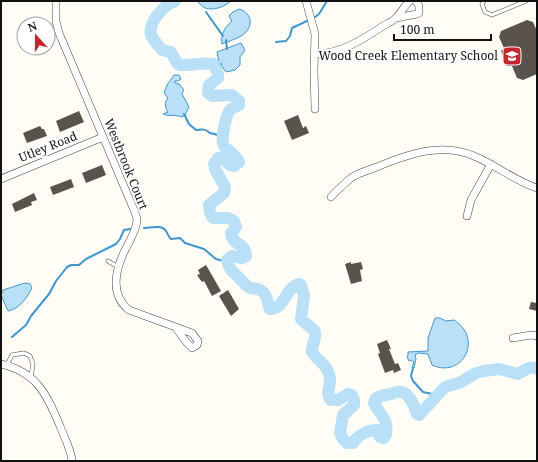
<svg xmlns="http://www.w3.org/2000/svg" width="538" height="462" viewBox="0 0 538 462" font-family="'Noto Serif',serif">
	<rect width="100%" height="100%" fill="#fffdf5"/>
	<path fill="#b9e0f7" stroke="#3f96cf" d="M198,1H231C222,9 204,14 198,1Z
		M239,9C250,12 254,23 246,32C241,38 229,41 222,44C220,35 225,27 232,21L229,16L233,12Z
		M241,43L245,50L240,57V65L235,70L226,72L219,62L217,52Z
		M174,75H179L181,79L178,81H175V83L179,84L184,90L182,94L189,107L185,115L182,117C175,114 169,117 163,114L168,112C165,107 164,103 168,98L164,93L167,85Z
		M25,283L30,284L32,288C27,298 19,309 8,311L1,295L3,290Z
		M435,318H440L446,321L454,320C484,339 462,379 432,365L428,354L418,353L415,355L416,359L414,368H412L414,362L411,360L409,361L407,357L408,355V352L428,351V338Z"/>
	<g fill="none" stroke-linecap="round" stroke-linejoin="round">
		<path stroke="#3f96cf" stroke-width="2" d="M206,12L223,36
			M315,17L319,14L327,1
			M226,40L227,49
			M276,42L286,41L290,36L292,28L307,21
			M217,69L221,64
			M184,114L189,124L196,130C202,129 206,129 210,133L222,136
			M144,228C150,228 162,224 166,231C168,234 168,236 171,239L180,238L185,243L204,249L216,259L227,262
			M12,337L26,325L31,316L49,294L56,281L67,267L71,265H79L86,259L116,244L120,239L124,230L130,229
			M413,368L411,376L413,381L423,392L437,395"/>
		<path stroke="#b9e0f7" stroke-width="12" d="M175,1C164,5 148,22 151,35C153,40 159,46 162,50L171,52L177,63L180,65C191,66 203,62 214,64L218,74V78L209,85L208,93L212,96L232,95L239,101V105C237,106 233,108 231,109C226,114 220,140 224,146C229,152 235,154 239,162L234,166L230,165L223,158H218L214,164L215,169L225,187L224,193L209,205L210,213L213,218H228L234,221L236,227L231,234C233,246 245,242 246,256L242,258L232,256L227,260C229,271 235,273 241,280C245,283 246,287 251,288C256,289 259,288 263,292C268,296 267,303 270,309C286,308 284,289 299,284L301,285L304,296L301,319C305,324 310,326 314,330C318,335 311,346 312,352C318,362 328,364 330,378C331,386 325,394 331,400H338L348,394L352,395L354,400V405L343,415L340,433L343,439L347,443H353C357,435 369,430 377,430L380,437L384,438L386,435C389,418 380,416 374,403L376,398C382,395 386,395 392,394C393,393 396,392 398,392C408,390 415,406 417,414L419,415L445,387L461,382L476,373L484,371L499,369L518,374C526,370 528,365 537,369"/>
	</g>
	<path fill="#5a524d" d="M527,20L533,22L537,31V74L523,80L517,78L512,66H507L501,51L504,48L499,37L501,31Z
		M79,111L84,122L60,132L56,121Z
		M298,115L303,128L306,126L309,133L292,140L284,121Z
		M40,126L42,129H44L47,136L27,143L23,133Z
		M102,165L106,175L86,183L82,173Z
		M71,179L74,187L53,195L50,187Z
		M34,193L37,200L31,202L32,205L15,212L12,204Z
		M351,262V264L361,262L363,269L360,270L362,281L351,284L345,264Z
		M206,265L221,291L212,296L204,281L202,282L197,275L200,274L198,270Z
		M228,290L239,309L231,316L219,296Z
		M531,302L537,303V311L529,309Z
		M387,340L391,349H389L395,364L398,363L401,370L394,373L393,370L385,373L378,354L380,353L377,344Z"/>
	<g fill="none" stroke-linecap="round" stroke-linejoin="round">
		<g stroke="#444" stroke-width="4.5">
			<path id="lane" d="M484,1L482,4L485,12L492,15L526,1
				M108,261L118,267
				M7,365L12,355L24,353L30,356L33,364L31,377"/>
		</g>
		<g stroke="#444" stroke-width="8">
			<path id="street" d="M56,1V21L59,33L134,210C135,212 136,216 137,219C137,228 131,239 126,248C116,268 109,294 129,310L192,333L198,341L197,345L192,348L187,343L176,328
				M306,1L315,34L314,71L315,109
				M396,18L417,14L419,13V6L416,1
				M315,54C340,54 362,40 383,26C387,24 393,21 396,18C401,13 404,6 410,1
				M1,179L103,137
				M331,197C337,190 344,184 351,178C358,173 369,170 377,167C408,154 441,142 474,156C496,165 515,181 537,188
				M467,216L471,200L491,164
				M513,338L531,335L537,336
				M1,364C37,372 47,395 60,426C64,437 71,449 72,461"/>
		</g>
		<use href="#lane" stroke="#fff" stroke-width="3.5"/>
		<use href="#street" stroke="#fff" stroke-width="7"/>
	</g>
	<defs>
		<g id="school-square" transform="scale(1)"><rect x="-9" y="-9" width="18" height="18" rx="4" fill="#c4262e" stroke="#fff"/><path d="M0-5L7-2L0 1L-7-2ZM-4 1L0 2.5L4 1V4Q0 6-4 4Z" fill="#fff"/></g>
	</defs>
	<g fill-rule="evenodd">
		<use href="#school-square" x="512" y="56"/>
	</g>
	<g text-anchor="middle" stroke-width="4" stroke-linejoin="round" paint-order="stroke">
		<g font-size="12" fill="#111" stroke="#fff" text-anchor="end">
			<text x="498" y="60">Wood Creek Elementary School</text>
		</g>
		<g font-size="12" fill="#111" stroke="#fff">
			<text transform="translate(48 147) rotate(-22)" y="4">Utley Road</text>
			<text transform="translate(126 164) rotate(68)" y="4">Westbrook Court</text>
		</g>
	</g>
	<rect width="538" height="462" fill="none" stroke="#111111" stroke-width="4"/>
	<g transform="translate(36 36) rotate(339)"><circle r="19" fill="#ffffff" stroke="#a0a0a0"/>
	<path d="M0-3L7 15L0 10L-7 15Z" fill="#c4262e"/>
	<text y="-6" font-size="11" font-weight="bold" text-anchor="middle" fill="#111111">N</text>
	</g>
	<path d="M394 34v6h97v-6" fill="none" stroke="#111111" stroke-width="2"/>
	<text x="400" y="34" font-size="12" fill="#111111" stroke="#ffffff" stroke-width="3" paint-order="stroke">100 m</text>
</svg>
